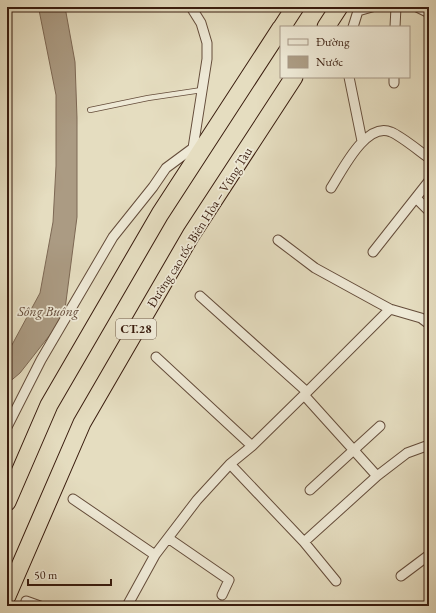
<svg xmlns="http://www.w3.org/2000/svg" width="436" height="613" viewBox="0 0 436 613" font-family="'EB Garamond',serif">
	<rect width="100%" height="100%" fill="#e5ddc0"/>
	<filter id="stains"><feTurbulence type="fractalNoise" baseFrequency=".005" numOctaves="4"/><feColorMatrix values="0 0 0 0 .2 0 0 0 0 .09 0 0 0 0 .02 0 0 0 .5 -.17"/></filter>
	<radialGradient id="worn" r=".72"><stop offset=".6" stop-color="#630" stop-opacity="0"/><stop offset="1" stop-color="#630" stop-opacity=".3"/></radialGradient>
	<path fill="#ab9b83" stroke="#7d6854" d="M35,7H65L75,62L77,118V217L64,317L20,373L7,384V354L40,293L53,222L56,166V95L39,10Z"/>
	<g fill="none" stroke-linecap="round" stroke-linejoin="round">
		<g stroke="#644c3a" stroke-width="6">
			<path id="service" d="M90,110L148,98L202,90"/>
		</g>
		<g stroke="#644c3a" stroke-width="11">
			<path id="minor" d="M417,7L429,13
				M353,27L358,11L372,7
				M395,27L396,7
				M349,77L362,141
				M394,83V77
				M331,188C342,171 366,121 391,132C401,136 419,151 429,158
				M416,198L429,211
				M278,240L315,268L377,302L390,309L421,318L429,324
				M373,252L429,181
				M200,296L307,392
				M156,357L252,446
				M304,395L377,476
				M7,427L41,360L113,237L153,187L166,168L193,148L207,59V43L201,23L191,7
				M230,464L304,542L336,581
				M310,490L380,426
				M73,499L155,555
				M168,538L229,580L222,595
				M304,542L377,476L407,453L429,445
				M401,576L429,555
				M26,601L40,606
				M127,606L155,555L197,500L230,464L252,446L304,395L390,309"/>
		</g>
		<g stroke="#391c0e" stroke-width="19">
			<path id="motorway" d="M282,27L295,7
				M326,27L339,7
				M7,502L49,405L160,214L281,28
				M7,596L82,423L191,235L294,77"/>
		</g>
		<use href="#service" stroke="#eee9d6" stroke-width="4.5"/>
		<use href="#minor" stroke="#eee9d6" stroke-width="9"/>
		<use href="#motorway" stroke="#e5ddc0" stroke-width="17"/>
	</g>
	<g text-anchor="middle" stroke-width="3.5" stroke-linejoin="round" paint-order="stroke">
		<rect fill="#eee9d6" stroke="#6f5a4a" stroke-width="1" x="116" y="319" width="40" height="20" rx="3"/>
		<g font-size="12" font-weight="bold" fill="#391c0e">
			<text x="136" y="333">CT.28</text>
		</g>
		<g font-size="13" fill="#391c0e" stroke="#eee9d6">
			<text transform="translate(199 227) rotate(-58)" y="5">Đường cao tốc Biên Hòa – Vũng Tàu</text>
		</g>
		<g font-size="14" font-style="italic" fill="#614837" stroke="#eee9d6">
			<text x="48" y="316">Sông Buông</text>
		</g>
	</g>
	<rect width="436" height="613" fill="none" stroke="#e5ddc0" stroke-width="24"/>
	<rect x="8" y="8" width="420" height="597" fill="none" stroke="#391c0e" stroke-width="2"/>
	<rect x="12" y="12" width="412" height="589" fill="none" stroke="#391c0e"/>
	<rect x="280" y="26" width="130" height="52" fill="#eee9d6" stroke="#a69786"/>
	<rect x="288" y="39" width="20" height="6" fill="#eee9d6" stroke="#a69786"/>
	<text x="316" y="46" font-size="12" fill="#391c0e">Đường</text>
	<rect x="288" y="56" width="20" height="12" fill="#ab9b83" stroke="#a69786"/>
	<text x="316" y="66" font-size="12" fill="#391c0e">Nước</text>
	<path d="M28 579v6h83v-6" fill="none" stroke="#391c0e" stroke-width="2"/>
	<text x="34" y="579" font-size="12" fill="#391c0e" stroke="#eee9d6" stroke-width="3" paint-order="stroke">50 m</text>
	<rect width="100%" height="100%" filter="url(#stains)"/>
	<rect width="100%" height="100%" fill="url(#worn)"/>
</svg>
